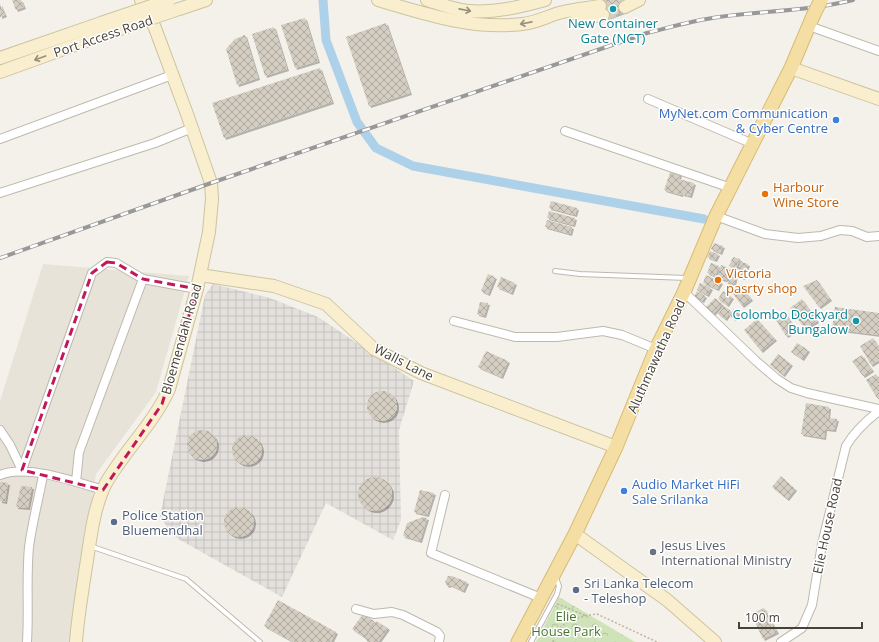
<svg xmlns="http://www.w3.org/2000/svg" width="879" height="642" viewBox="0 0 879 642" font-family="'Open Sans',sans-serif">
	<defs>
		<pattern id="industrial-grid" width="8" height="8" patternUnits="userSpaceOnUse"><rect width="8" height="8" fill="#e3e0dc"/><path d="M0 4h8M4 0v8" fill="none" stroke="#c4c1be"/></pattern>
		<pattern id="park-crowns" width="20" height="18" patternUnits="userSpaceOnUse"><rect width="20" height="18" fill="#cfe3b8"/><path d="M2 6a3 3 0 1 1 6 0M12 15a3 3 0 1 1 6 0" fill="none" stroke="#b3c49f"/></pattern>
		<pattern id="building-cross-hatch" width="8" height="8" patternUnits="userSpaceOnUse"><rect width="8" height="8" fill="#d4cdc1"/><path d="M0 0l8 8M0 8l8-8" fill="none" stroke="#aea89e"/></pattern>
		<filter id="shadow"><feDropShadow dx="2" dy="2" stdDeviation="0" flood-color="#0004"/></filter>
	</defs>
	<rect width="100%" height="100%" fill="#f4f1eb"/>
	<path fill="#e7e3d9" d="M43,264L189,276L156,392L96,474L70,642H0V401Z"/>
	<path fill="url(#industrial-grid)" d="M213,284L270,298L318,317L414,381L399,430L401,520L393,540L326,503L282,597L173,536L160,516L205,295Z"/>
	<path fill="url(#park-crowns)" d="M559,597L635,642H536Z"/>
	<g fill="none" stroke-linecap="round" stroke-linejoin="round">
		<path stroke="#aed1ea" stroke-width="9" d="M323,0L326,40L357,122L376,148L413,166L704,219"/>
	</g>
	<path fill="url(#building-cross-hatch)" filter="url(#shadow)" d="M12,0H21L24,7L16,10Z
		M597,0H622L626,11L604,19Z
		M0,4L5,15L0,17Z
		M305,18L318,61L295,68L281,25Z
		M386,23L410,93L369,106L346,37Z
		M274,27L287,69L265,76L252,34Z
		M245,35L258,78L237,85L226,49L235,39Z
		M320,68L332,102L224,138L212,103Z
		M671,170L680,173L679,179L694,183L690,196L682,194L684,186L681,195L664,190Z
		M551,201L577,208L575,215L549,208Z
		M549,211L575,218L573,225L547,218Z
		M547,220L572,227L570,234L545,227Z
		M714,243L723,246L720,253L711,249Z
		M710,251L718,254L715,260L707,257Z
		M733,257L740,259L736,268L729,266Z
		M741,262L748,264L743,278L737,276Z
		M711,263L719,266L715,276L707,273Z
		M721,265L729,268L725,280L717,278Z
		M729,272L736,274L734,284L726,282Z
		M488,274L495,277L488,294L481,291Z
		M706,275L721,282L717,289L703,283Z
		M501,277L515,283L511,293L497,287Z
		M817,280L830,299L819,307L803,286Z
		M700,283L711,288L707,295L697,290Z
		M741,285L751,299L742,306L732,292Z
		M697,291L705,296L702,301L694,297Z
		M723,291L732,297L727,305L718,299Z
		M715,298L722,304L713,314L706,307Z
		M802,299L817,321L805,329L790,308Z
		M480,302L488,303L484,316L477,314Z
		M724,306L731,311L725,319L718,314Z
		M835,307L879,313V335L832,329Z
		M734,309L739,313L734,319L729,315Z
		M786,314L796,330L786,336L776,320Z
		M757,319L775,339L761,351L744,330Z
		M873,338L879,348V360L871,365L860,346Z
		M797,343L808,350L802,359L791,352Z
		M486,351L508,361L501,377L478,367Z
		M778,354L791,364L783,375L770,365Z
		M862,355L872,370L863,376L852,361Z
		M876,374L879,379V397L877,398L866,380Z
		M367 406a15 15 0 1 1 30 0a15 15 0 1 1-30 0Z
		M806,403L829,407L828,418L837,419L834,430L825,429L824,438L801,434Z
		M187 445a15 15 0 1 1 30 0a15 15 0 1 1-30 0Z
		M232 450a15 15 0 1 1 30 0a15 15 0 1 1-30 0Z
		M781,476L795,489L787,499L772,487Z
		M358 494a17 17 0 1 1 34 0a17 17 0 1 1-34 0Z
		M0,482L8,483L5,502L0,501Z
		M21,486L32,487L28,508L16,507Z
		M420,490L434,493L427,515L414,512Z
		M224 522a15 15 0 1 1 30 0a15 15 0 1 1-30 0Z
		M423,517L427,518L420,541L403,536L407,523Z
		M448,576H452L467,582L463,591L450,585L447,586L445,582Z
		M278,600L336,632L331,642H293L264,626Z
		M764,608L777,632L763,639L751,614Z
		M363,614L374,621L364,637L352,629Z
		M376,621L388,628L378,642H369L365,639Z"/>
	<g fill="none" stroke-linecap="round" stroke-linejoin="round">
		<path stroke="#d1cec7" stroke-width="12" stroke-dasharray="12 6" stroke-linecap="butt" d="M603,15L625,7"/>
		<g stroke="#beb9ae" stroke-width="6">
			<path id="lane" d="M555,271L580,274L687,278
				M90,546L186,579L260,642
				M531,642L557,594L559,586L556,578"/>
		</g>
		<g stroke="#beb9ae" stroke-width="10">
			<path id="street" d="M809,26L879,51
				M648,99L753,144
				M565,131L731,188
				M0,139L172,75
				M0,193L155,143L192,128
				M716,216L765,234L798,238L821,236L840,230L852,231L867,237L879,236
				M684,292L756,361L777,379L791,388L807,393L879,409
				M454,321L515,337H557L603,331L622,335L656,349
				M0,430L10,445L22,470
				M22,470L92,273L107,262L116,263L143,279
				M0,475C27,464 76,482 103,490
				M76,482L79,452L143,279L197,289
				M445,495L431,553L541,598
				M356,609L374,614L392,612L403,615L437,632L440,636L439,642
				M27,642C29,610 26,579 29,547C32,523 39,498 43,475
				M781,642L802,628L812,605L822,544L846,446C855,431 866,421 879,411"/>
		</g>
		<g stroke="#cec39f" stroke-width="14">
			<path id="secondary" d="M378,0C425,14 473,30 522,24C537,23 549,15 563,12C575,9 588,8 600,6
				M427,0C440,4 455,10 469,11C495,13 520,7 545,0
				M625,7L639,0
				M179,9L206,0
				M576,14L587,17L603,15
				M0,58L101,23
				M791,68L879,99
				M0,72L103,35
				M200,275L274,286L326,304L374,349L421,373L616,447
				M575,534L667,600L715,642
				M76,642C78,615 83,587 87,560C91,535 94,506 106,483C125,450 154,423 169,389L197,289L209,232L212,199L211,183L187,114L155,28L141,0"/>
		</g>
		<g stroke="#d8bb74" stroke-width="15">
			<path id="primary" d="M518,642L575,534L616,447L656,349L684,292L716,216L791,68L813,16"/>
		</g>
		<path stroke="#bfb4a1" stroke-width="1.5" stroke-dasharray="2 2" stroke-linecap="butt" d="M557,604C567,607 575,612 585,615
			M553,642C556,622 579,616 597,614L657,642"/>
		<use href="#lane" stroke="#fff" stroke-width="4"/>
		<use href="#street" stroke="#fff" stroke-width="8"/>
		<use href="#secondary" stroke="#f9efcf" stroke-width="12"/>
		<use href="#primary" stroke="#f4dea3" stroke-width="13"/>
		<g stroke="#989898" stroke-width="4">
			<path id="rail" d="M0,258L211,183L647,33C671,27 695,20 719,17C763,11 809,11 853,0"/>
		</g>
		<use href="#rail" stroke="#fff" stroke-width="2.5" stroke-dasharray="8" stroke-linecap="butt"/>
		<g stroke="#cec39f" stroke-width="14" stroke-linecap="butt">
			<path id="secondary-bridge" d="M101,23L169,0
				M103,35L179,9"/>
		</g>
		<g stroke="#d8bb74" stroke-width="15" stroke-linecap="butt">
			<path id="primary-bridge" d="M813,16L821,0"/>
		</g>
		<use href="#secondary-bridge" stroke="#f9efcf" stroke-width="12"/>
		<use href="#primary-bridge" stroke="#f4dea3" stroke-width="13"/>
	</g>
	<defs><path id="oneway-shaft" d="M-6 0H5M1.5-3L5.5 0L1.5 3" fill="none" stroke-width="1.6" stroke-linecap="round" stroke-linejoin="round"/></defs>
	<g stroke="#97907c">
		<use href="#oneway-shaft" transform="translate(465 10) rotate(11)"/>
		<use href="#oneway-shaft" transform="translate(526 23) rotate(169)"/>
		<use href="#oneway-shaft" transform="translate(40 58) rotate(160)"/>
	</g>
	<path fill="none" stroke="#c2185b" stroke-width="3" stroke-dasharray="8 5" stroke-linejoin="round" d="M107,262L116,263L143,279L197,289L162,404L103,490L22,470L92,273Z"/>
	<g fill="#0f9aa8" stroke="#fff" stroke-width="1.5">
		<circle cx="613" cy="9" r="4"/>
		<circle cx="856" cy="321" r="4"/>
	</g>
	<g fill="#3f7fe0" stroke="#fff" stroke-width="1.5">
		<circle cx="836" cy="120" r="4"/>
		<circle cx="624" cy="491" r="4"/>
	</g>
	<g fill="#e8710a" stroke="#fff" stroke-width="1.5">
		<circle cx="765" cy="194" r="4"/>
		<circle cx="718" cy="280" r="4"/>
	</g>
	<g fill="#5c6f8a" stroke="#fff" stroke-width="1.5">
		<circle cx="114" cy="522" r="4"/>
		<circle cx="576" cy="590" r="4"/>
	</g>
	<circle fill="#6b7280" stroke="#fff" stroke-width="1.5" cx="653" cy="552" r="4"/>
	<g text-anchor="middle" stroke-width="3" stroke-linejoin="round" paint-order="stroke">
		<g font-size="13" fill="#0d838f" stroke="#fff">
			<text x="613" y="28">New Container<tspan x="613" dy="15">Gate (NCT)</tspan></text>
			<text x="848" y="319" text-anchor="end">Colombo Dockyard<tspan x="848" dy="15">Bungalow</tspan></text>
		</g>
		<g font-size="13" fill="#474239" stroke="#fff">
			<text transform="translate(103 36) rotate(-19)" y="5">Port Access Road</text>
			<text transform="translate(181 339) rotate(-74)" y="5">Bloemendahl Road</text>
			<text transform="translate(656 356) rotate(-66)" y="5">Aluthmawatha Road</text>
			<text transform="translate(404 362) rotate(27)" y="5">Walls Lane</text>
			<text transform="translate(827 526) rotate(-78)" y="5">Elie House Road</text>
		</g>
		<g font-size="13" fill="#366cbe" stroke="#fff" text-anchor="end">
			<text x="828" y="118">MyNet.com Communication<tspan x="828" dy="15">&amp; Cyber Centre</tspan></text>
			<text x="632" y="489" text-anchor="start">Audio Market HiFi<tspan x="632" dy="15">Sale Srilanka</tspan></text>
		</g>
		<g font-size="13" fill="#c56008" stroke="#fff" text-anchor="start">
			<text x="773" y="192">Harbour<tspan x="773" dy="15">Wine Store</tspan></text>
			<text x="726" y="278">Victoria<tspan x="726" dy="15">pasrty shop</tspan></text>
		</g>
		<g font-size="13" fill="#4e5e75" stroke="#fff" text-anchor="start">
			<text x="122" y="520">Police Station<tspan x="122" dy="15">Bluemendhal</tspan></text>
			<text x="584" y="588">Sri Lanka Telecom<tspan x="584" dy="15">- Teleshop</tspan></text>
		</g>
		<g font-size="13" fill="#5b616d" stroke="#fff" text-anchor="start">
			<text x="661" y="550">Jesus Lives<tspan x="661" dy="15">International Ministry</tspan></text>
		</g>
		<g font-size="13" fill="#4a7332" stroke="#fff">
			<text x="566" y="621">Elie<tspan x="566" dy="15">House Park</tspan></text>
		</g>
	</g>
	<path d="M739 622v6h123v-6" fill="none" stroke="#474239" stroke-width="2"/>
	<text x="745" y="622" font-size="12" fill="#474239" stroke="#ffffff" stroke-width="3" paint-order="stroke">100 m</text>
</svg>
